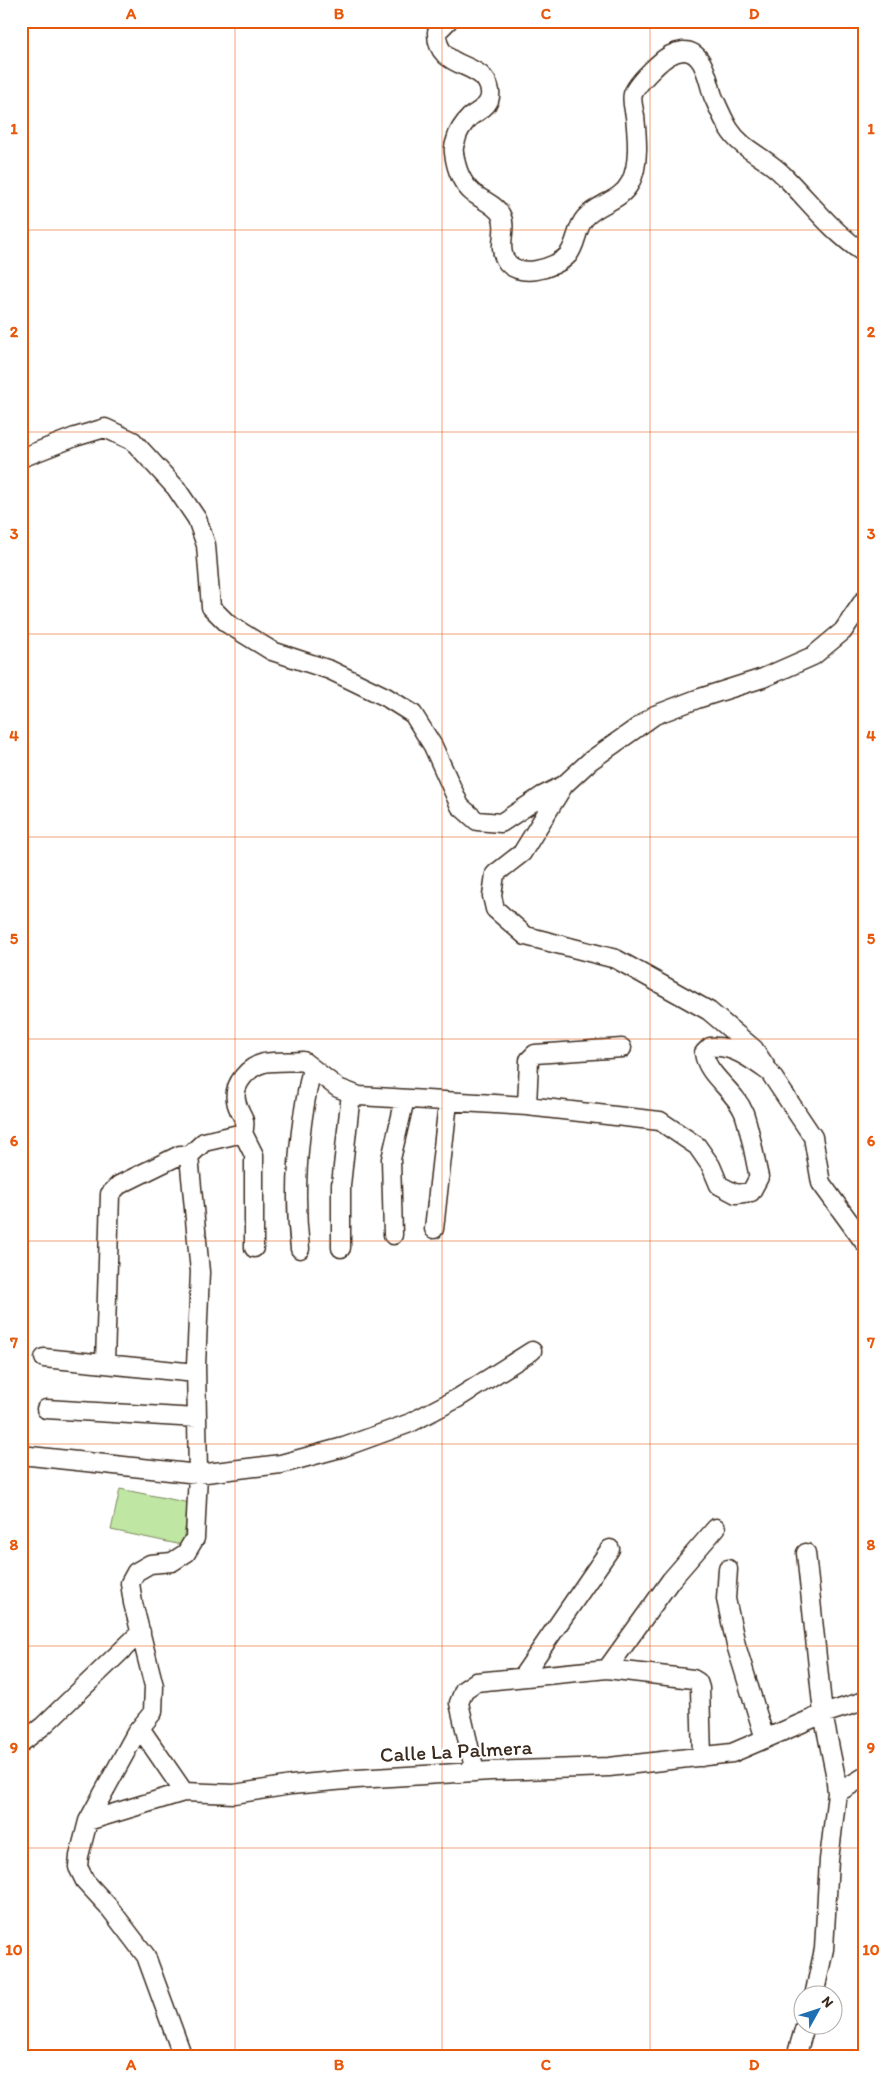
<svg xmlns="http://www.w3.org/2000/svg" width="885" height="2078" viewBox="0 0 885 2078" font-family="Itim,sans-serif">
	<rect width="100%" height="100%" fill="#fff"/>
	<filter id="ink" filterUnits="userSpaceOnUse"><feTurbulence type="fractalNoise" baseFrequency=".02" numOctaves="2"/><feDisplacementMap in="SourceGraphic" scale="10" xChannelSelector="R" yChannelSelector="G"/><feConvolveMatrix kernelMatrix="1 2 1 2 8 2 1 2 1" color-interpolation-filters="sRGB"/></filter>
	<g filter="url(#ink)">
		<path fill="#bfe6a2" stroke="#7d8860" d="M120,1489L190,1503L182,1545L111,1530Z"/>
		<g fill="none" stroke-linecap="round" stroke-linejoin="round">
			<g stroke="#3b2a1e" stroke-width="21">
				<path id="street" d="M448,21L437,32C436,72 485,59 490,91C492,106 479,110 470,117C463,124 458,131 456,140C454,145 453,148 454,153C456,168 461,183 473,193C482,200 496,205 501,215C508,229 497,245 505,259C516,280 555,269 568,255C577,244 576,228 585,218C598,203 621,201 630,183C640,165 637,136 635,116C634,110 631,100 633,94C637,84 648,74 656,66C663,59 672,52 683,51C704,50 708,81 713,96C718,107 723,119 729,129C742,150 766,157 783,175C810,202 832,232 864,253
					M21,458L75,437L105,428L133,441L176,488L197,519L206,545L211,607L228,624L272,651L330,670L386,697L413,714L433,746L460,806L477,821L501,823L542,796L564,785L590,761L655,715L697,699L763,678L813,656L843,631L864,600
					M564,785L522,853L495,874L492,896L495,909L526,936L616,959L709,1011L754,1049L813,1137L821,1183L864,1242
					M527,1106L529,1060L535,1054L622,1048
					M243,1133L254,1155V1248
					M434,1229L448,1102
					M393,1235L391,1159L405,1099
					M341,1248V1185L351,1093
					M300,1249C293,1189 299,1126 312,1068
					M44,1358L196,1373
					M105,1363L110,1194L119,1185L180,1155L189,1156
					M46,1409L197,1418
					M21,1455L198,1474L281,1464L344,1447L410,1423L458,1398L532,1351
					M806,1553L823,1714L835,1773L837,1793L829,1860L824,1949L814,1996
					M728,1569L726,1599L736,1645L765,1739
					M607,1669L671,1580L716,1528
					M522,1677L610,1549
					M140,1728L184,1792
					M21,1743L43,1726L141,1632
					M475,1772L459,1703L464,1690L476,1682L607,1669L693,1679L698,1682L700,1688L702,1757
					M837,1793L864,1777
					M88,1821L184,1792L234,1794L291,1785L357,1779L491,1771L609,1767L732,1753L823,1714L864,1701
					M183,2057L146,1956L108,1906L85,1881L78,1867L79,1856L88,1821L136,1733L153,1712L154,1686L133,1603L130,1583L136,1572L150,1564L172,1562L186,1553L195,1538L198,1474L196,1366L200,1272L189,1156L204,1142L243,1133C248,1115 238,1115 236,1100C233,1084 248,1067 264,1063C276,1061 291,1062 303,1061L338,1088L359,1096L527,1106L660,1121L697,1146L711,1166L719,1185L736,1194L751,1192L759,1177C754,1156 751,1133 744,1113C735,1090 707,1076 704,1053L710,1047C733,1045 751,1059 769,1072
					M796,2057L805,2026"/>
			</g>
			<use href="#street" stroke="#fff" stroke-width="18"/>
		</g>
	</g>
	<path fill="none" stroke="#e8590c" stroke-width="1" stroke-opacity="0.55" d="M235,21V2057M442,21V2057M650,21V2057M21,230H864M21,432H864M21,634H864M21,837H864M21,1039H864M21,1241H864M21,1444H864M21,1646H864M21,1848H864"/>
	<g text-anchor="middle" stroke-width="4" stroke-linejoin="round" paint-order="stroke">
		<g font-size="21" fill="#3b2a1e" stroke="#fff">
			<text transform="translate(456 1751) rotate(-3)" y="7">Calle La Palmera</text>
		</g>
	</g>
	<rect width="885" height="2078" fill="none" stroke="#fff" stroke-width="55"/>
	<g transform="translate(818 2010) rotate(50)"><circle r="24" fill="#ffffff" stroke="#b1aaa5"/>
	<path d="M0-4L9 19L0 12L-9 19Z" fill="#1f6fb2"/>
	<text y="-8" font-size="14" font-weight="bold" text-anchor="middle" fill="#3b2a1e">N</text>
	</g>
	<rect x="28" y="28" width="830" height="2022" fill="none" stroke="#e8590c" stroke-width="2"/>
	<g font-size="16" text-anchor="middle" font-weight="bold" fill="#e8590c">
		<text x="131" y="19">A</text>
		<text x="339" y="19">B</text>
		<text x="546" y="19">C</text>
		<text x="754" y="19">D</text>
		<text x="14" y="134">1</text>
		<text x="871" y="134">1</text>
		<text x="14" y="337">2</text>
		<text x="871" y="337">2</text>
		<text x="14" y="539">3</text>
		<text x="871" y="539">3</text>
		<text x="14" y="741">4</text>
		<text x="871" y="741">4</text>
		<text x="14" y="944">5</text>
		<text x="871" y="944">5</text>
		<text x="14" y="1146">6</text>
		<text x="871" y="1146">6</text>
		<text x="14" y="1348">7</text>
		<text x="871" y="1348">7</text>
		<text x="14" y="1550">8</text>
		<text x="871" y="1550">8</text>
		<text x="14" y="1753">9</text>
		<text x="871" y="1753">9</text>
		<text x="14" y="1955">10</text>
		<text x="871" y="1955">10</text>
		<text x="131" y="2070">A</text>
		<text x="339" y="2070">B</text>
		<text x="546" y="2070">C</text>
		<text x="754" y="2070">D</text>
	</g>
</svg>
